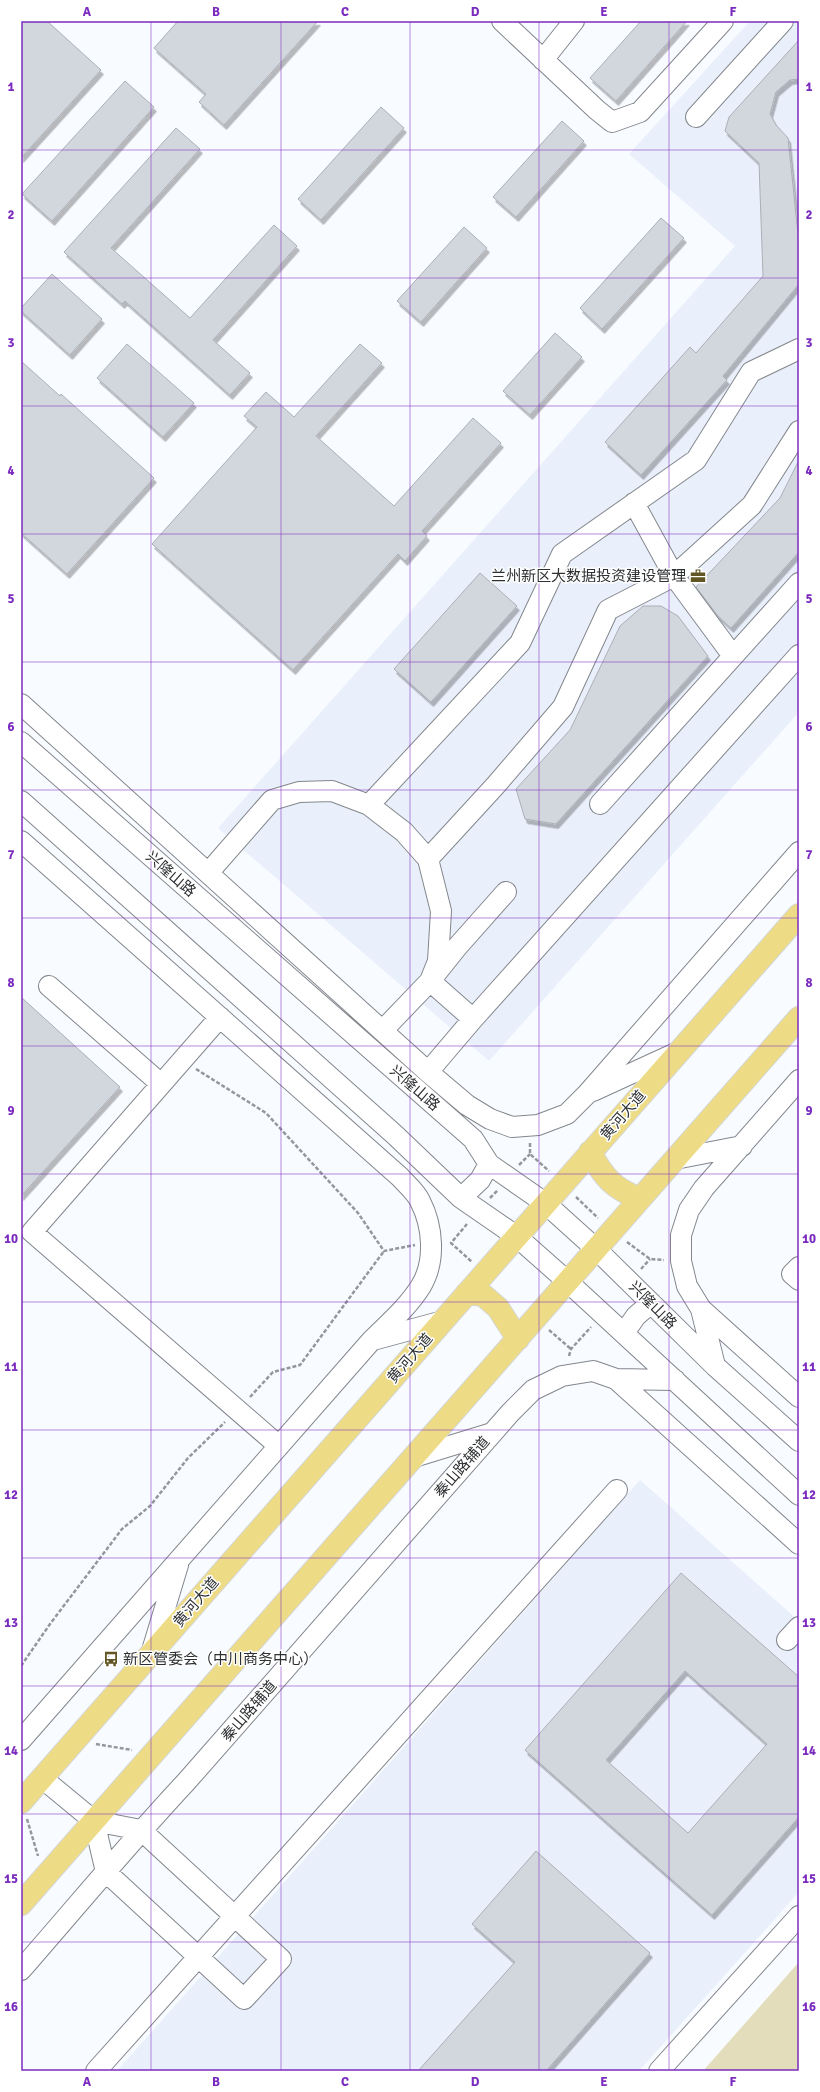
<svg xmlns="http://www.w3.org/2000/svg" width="820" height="2092" viewBox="0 0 820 2092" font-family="Signika,'Noto Sans SC',sans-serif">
	<defs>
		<filter id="shadow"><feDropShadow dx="2.5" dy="4.5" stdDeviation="0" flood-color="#0004"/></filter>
	</defs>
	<rect width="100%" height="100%" fill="#f8fbff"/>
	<path fill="#eaf0fb" d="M750,21H799V712L489,1061L218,828L735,246L629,154Z
		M640,1480L799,1621V1892L639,2071H117Z"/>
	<path fill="#e4ddbc" d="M799,1962V2071H703Z"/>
	<path fill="#d2d6dd" stroke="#abafb6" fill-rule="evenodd" filter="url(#shadow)" d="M21,21H47L101,70L21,158Z
		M178,21H318L224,125L199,102L206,94L154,48Z
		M641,21H687L616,101L590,78Z
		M799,40V79L790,80L776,92L770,114L776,125L788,138L799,244V284L723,376L727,380L641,475L605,442L690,347L696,353L763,276L759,163L725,131L729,117Z
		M125,81L154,107L52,221L22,194Z
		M381,107L404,128L321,220L298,199Z
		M562,121L584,141L516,217L493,197Z
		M176,128L200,149L111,248L190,318L274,225L297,246L213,340L250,373L230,395L125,301L122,304L64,252Z
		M661,218L684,238L602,329L580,308Z
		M464,227L487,248L421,322L397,301Z
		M52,274L102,319L70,355L21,311V308Z
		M555,333L582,357L530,415L503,391Z
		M127,344L194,403L163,437L97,378Z
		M360,344L382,363L316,436L394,506L473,418L501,443L422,531L427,536L405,561L398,554L293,670L152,544L257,427L244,416L266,392L294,417Z
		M21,361L60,396L61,394L154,478L67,574L21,533Z
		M799,460V552L731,628L718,616L696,587L780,498Z
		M480,573L517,606L431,702L394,669Z
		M643,606H661L678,616L708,656L556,824L525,819L516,789L570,730L620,626Z
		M21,997L120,1087L21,1196Z
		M681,1573L799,1677V1817L712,1915L525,1750ZM685,1671L767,1744L688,1833L606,1760Z
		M536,1851L650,1953L546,2071H418L515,1962L472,1924Z"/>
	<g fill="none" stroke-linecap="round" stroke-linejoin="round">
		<g stroke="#83878d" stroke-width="22">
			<path id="minor" d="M502,21L597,110L612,122L640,112L723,21
				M543,60L574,21
				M696,117L783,21
				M634,503L674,576L733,656
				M21,704L428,1072L467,1105L490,1119L512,1127L538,1125L567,1114L587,1094L799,852
				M21,742L473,1139L489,1164L545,1203L596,1249L715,1366L799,1441
				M21,801L395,1135L461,1198L516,1236L568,1282L799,1495
				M600,804L799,583
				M369,805L520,643L562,554L696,460L751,372L799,349
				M21,841L400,1177C407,1185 416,1192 420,1201C433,1226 436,1261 421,1286C408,1307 388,1324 371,1341L21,1740
				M428,859L495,786L563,707L608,610L674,576L752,505L799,431
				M209,872L272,800L299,792L332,791L369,805L404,832L428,859L441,911L438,961L430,981L473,1019
				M49,986L161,1084
				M220,1017L32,1232L279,1446
				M383,1030L430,981L458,946L506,892
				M428,1072L473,1019L799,655
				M799,1080L704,1188L689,1210L681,1235V1261L687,1286L701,1309L799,1397
				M593,1091L678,1052
				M675,1159L742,1146
				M461,1198L480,1180L489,1164
				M799,1267L792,1274L799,1280
				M701,1309L715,1366
				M624,1333L636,1316L651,1303
				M373,1340L443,1321
				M616,1379L799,1544
				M414,1457L492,1433
				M787,1640L799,1627
				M151,1654L178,1565
				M42,1778L94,1821L141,1830L281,1959L244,1999L106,1872L94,1821
				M21,1970C76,1907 129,1843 186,1782L510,1413L533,1390L562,1376L593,1371L616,1379L675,1380
				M96,2071L617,1490
				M659,2071L799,1916"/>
		</g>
		<g stroke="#d5d6d6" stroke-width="24">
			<path id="major" d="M590,1152C604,1178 613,1188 640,1199
				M467,1293L483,1295L498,1308L518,1339
				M21,1802L799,915
				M21,1904L799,1018"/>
		</g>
		<path stroke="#95989b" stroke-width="2.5" stroke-dasharray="4 2" stroke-linecap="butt" d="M196,1069L266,1113L358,1213L384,1251L415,1245
			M530,1143V1154L549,1171
			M519,1165L530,1154
			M576,1197L598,1218
			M490,1198L498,1190
			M467,1224L451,1243L472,1262
			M627,1242L650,1259L664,1260
			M641,1269L650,1259
			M549,1330L571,1349
			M569,1356L571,1349L591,1327
			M250,1397L273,1372L300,1365L384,1251
			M21,1666L50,1624L122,1529L150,1506L188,1458L225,1422
			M96,1744L132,1750
			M27,1819L38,1856"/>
		<use href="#minor" stroke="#fff" stroke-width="20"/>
		<use href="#major" stroke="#eddc85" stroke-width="22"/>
	</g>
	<path fill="none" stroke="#7b2cbf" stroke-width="1" stroke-opacity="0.55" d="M151,21V2071M281,21V2071M410,21V2071M539,21V2071M669,21V2071M21,150H799M21,278H799M21,406H799M21,534H799M21,662H799M21,790H799M21,918H799M21,1046H799M21,1174H799M21,1302H799M21,1430H799M21,1558H799M21,1686H799M21,1814H799M21,1942H799"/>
	<defs>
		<g id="office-bare" transform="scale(1.2)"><path d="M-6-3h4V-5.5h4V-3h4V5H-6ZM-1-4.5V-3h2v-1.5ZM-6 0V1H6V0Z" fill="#615623" stroke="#fff" stroke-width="2.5" paint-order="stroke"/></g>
		<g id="bus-bare" transform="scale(1.2)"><path d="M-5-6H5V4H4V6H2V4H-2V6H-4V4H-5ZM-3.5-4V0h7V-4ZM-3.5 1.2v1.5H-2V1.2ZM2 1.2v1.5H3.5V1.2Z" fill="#615623" stroke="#fff" stroke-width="2.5" paint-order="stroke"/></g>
	</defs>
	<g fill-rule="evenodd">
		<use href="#office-bare" x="698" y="576"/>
		<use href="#bus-bare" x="111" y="1659"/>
	</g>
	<g text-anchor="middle" stroke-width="3" stroke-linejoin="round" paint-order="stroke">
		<g font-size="15" fill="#2e3032" stroke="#fff" text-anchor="end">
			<text x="686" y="581">兰州新区大数据投资建设管理</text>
			<text x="123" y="1664" text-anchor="start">新区管委会（中川商务中心）</text>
		</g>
		<g font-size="15" fill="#2e3032" stroke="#fff">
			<text transform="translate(171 874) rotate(41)" y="5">兴隆山路</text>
			<text transform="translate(415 1088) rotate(41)" y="5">兴隆山路</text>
			<text transform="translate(623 1115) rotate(-49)" y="5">黄河大道</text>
			<text transform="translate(653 1305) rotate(45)" y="5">兴隆山路</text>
			<text transform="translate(410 1358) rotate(-49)" y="5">黄河大道</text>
			<text transform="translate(462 1467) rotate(-49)" y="5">秦山路辅道</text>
			<text transform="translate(196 1602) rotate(-49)" y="5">黄河大道</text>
			<text transform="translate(249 1711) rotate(-49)" y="5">秦山路辅道</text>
		</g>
	</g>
	<rect width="820" height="2092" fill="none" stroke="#ffffff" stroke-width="44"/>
	<rect x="22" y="22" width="776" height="2048" fill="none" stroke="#7b2cbf" stroke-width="1.5"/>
	<g font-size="13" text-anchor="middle" font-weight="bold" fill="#7b2cbf">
		<text x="87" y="16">A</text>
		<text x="216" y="16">B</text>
		<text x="345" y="16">C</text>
		<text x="475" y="16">D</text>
		<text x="604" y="16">E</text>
		<text x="733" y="16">F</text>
		<text x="11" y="91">1</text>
		<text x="809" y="91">1</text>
		<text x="11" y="219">2</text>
		<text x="809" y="219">2</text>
		<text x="11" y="347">3</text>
		<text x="809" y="347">3</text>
		<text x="11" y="475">4</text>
		<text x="809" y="475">4</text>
		<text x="11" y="603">5</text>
		<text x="809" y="603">5</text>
		<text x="11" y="731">6</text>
		<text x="809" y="731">6</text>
		<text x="11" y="859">7</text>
		<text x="809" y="859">7</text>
		<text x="11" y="987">8</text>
		<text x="809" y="987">8</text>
		<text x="11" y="1115">9</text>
		<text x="809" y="1115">9</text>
		<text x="11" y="1243">10</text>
		<text x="809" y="1243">10</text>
		<text x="11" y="1371">11</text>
		<text x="809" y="1371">11</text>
		<text x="11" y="1499">12</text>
		<text x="809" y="1499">12</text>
		<text x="11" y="1627">13</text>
		<text x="809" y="1627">13</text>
		<text x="11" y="1755">14</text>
		<text x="809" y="1755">14</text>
		<text x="11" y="1883">15</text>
		<text x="809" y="1883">15</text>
		<text x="11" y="2011">16</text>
		<text x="809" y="2011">16</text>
		<text x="87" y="2086">A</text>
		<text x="216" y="2086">B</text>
		<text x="345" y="2086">C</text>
		<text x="475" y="2086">D</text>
		<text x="604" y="2086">E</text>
		<text x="733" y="2086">F</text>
	</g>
</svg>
